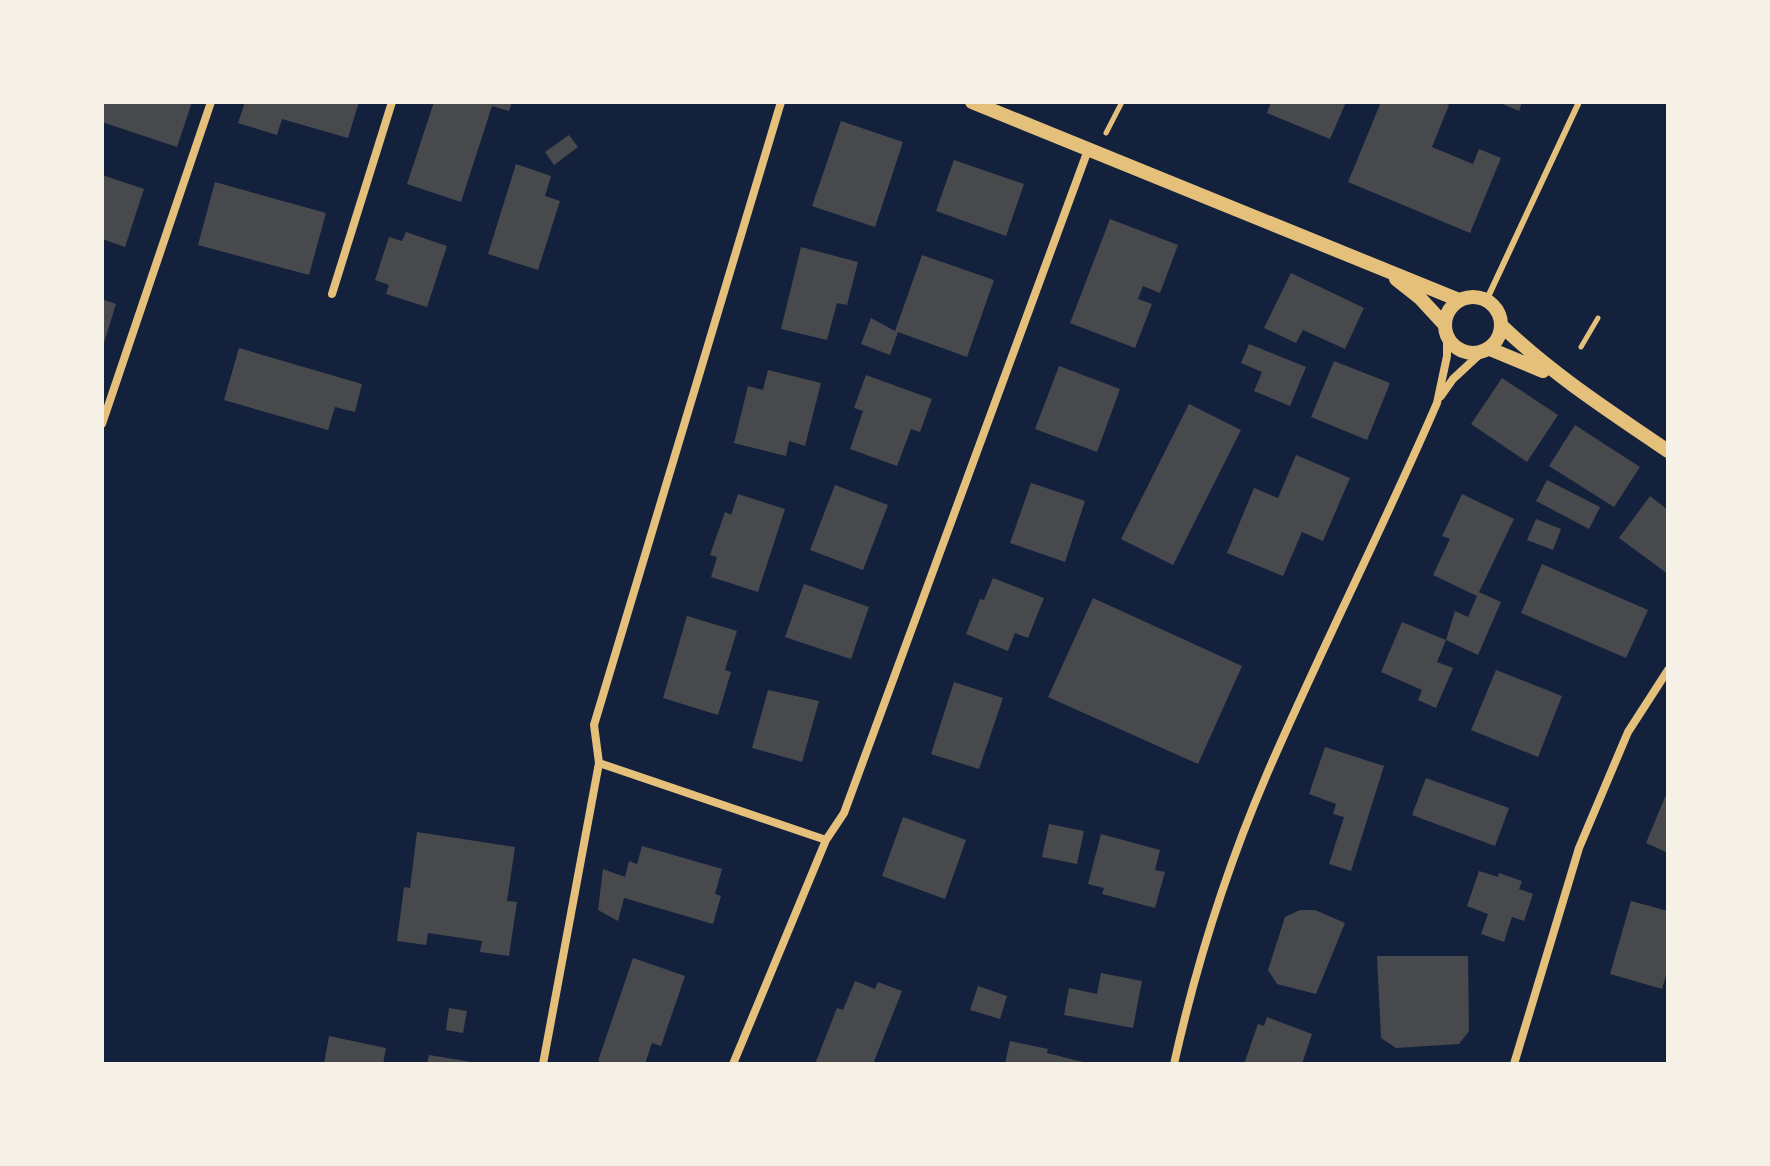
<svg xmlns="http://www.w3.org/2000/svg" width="1770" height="1166" viewBox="0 0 1770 1166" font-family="Manrope,sans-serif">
	<rect width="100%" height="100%" fill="#14213d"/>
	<path fill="#48494c" d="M103,102H192L177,147L102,122Z
		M245,102H359L348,138L282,119L277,135L238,123Z
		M434,102H512L509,111L492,106L461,202L407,184Z
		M1271,102H1346L1330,139L1267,113Z
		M1381,102H1440L1449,105L1432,147L1473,164L1479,149L1501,158L1470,233L1348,182Z
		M1498,102H1522L1519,111Z
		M841,121L903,142L875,227L812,206Z
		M569,135L578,147L554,165L545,152Z
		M954,160L1024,184L1006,236L936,211Z
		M516,164L551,176L545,196L560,201L538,270L488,254Z
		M102,175L144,189L125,247L102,239Z
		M215,182L326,213L309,275L198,245Z
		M1110,219L1178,245L1160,293L1143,286L1138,299L1152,304L1135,348L1070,323Z
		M406,232L447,246L427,307L386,294L389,285L375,280L389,237L402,241Z
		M801,247L858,262L847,305L837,303L827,340L781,329Z
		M922,255L994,280L967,357L898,332L890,355L861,344L871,318L895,331Z
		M1291,273L1364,308L1345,349L1303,330L1296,343L1264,328Z
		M102,299L116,304L103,346L102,345Z
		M1249,344L1306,367L1290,406L1254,391L1262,372L1241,363Z
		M239,348L362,384L355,412L335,407L328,430L224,400Z
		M1334,361L1390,383L1367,440L1311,417Z
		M1059,366L1120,389L1097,452L1035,429Z
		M768,370L821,383L805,446L789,441L786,456L734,443L748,386L763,390Z
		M866,375L932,399L920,432L911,429L897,466L850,449L863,411L854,408Z
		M1502,378L1558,415L1527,462L1471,424Z
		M1189,404L1241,430L1173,565L1121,539Z
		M1575,425L1640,467L1614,507L1549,466Z
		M1296,455L1350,478L1323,541L1302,532L1283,576L1227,553L1254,488L1278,498Z
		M1547,480L1600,507L1589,529L1536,501Z
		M1031,483L1085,501L1065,562L1010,543Z
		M835,485L888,505L863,570L810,550Z
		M738,494L785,509L758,592L711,577L717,557L710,555L725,512L731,515Z
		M1462,494L1514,519L1479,592L1501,602L1478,655L1446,640L1437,662L1453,668L1436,708L1418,700L1422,690L1381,672L1402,622L1446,640L1455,611L1468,617L1477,596L1433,575L1450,539L1442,536Z
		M1650,496L1668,510V574L1619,538Z
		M1536,519L1561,529L1553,550L1527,540Z
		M1542,564L1648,610L1626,658L1521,613Z
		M993,578L1044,598L1028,638L1015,633L1008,651L966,634L980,599L984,600Z
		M804,584L869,607L851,659L785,637Z
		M1093,598L1242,666L1198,764L1048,697Z
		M687,616L737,631L725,670L731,672L718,715L663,698Z
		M1496,670L1562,696L1538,757L1471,730Z
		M954,682L1003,698L979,769L931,754Z
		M768,690L819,701L802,762L752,748Z
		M1325,747L1384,766L1351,871L1329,864L1344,817L1333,814L1336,804L1309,794Z
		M1426,778L1509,808L1495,846L1412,815Z
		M1668,790V853L1646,843Z
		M903,817L966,840L945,899L882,876Z
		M1049,824L1084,831L1077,864L1042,857Z
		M417,832L515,847L507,901L517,902L509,956L480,952L482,941L428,933L426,945L397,941L404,887L410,888Z
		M1101,834L1160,850L1155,870L1165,872L1155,908L1102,894L1104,888L1088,884Z
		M642,846L722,869L715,894L721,896L713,924L624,898L618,921L598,910L603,869L625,877L629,861L637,864Z
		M1479,871L1498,877L1499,873L1522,881L1519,889L1533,894L1524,921L1512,917L1504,942L1481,934L1488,914L1467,906Z
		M1631,901L1668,911V968L1662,989L1610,974Z
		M1300,910H1315L1345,923L1316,994L1277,984L1268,970L1285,917Z
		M1377,956H1468L1469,1031L1459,1044L1396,1048L1381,1038Z
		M633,958L685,976L661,1046L652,1043L645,1064H608L598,1061Z
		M1101,973L1142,981L1133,1028L1064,1015L1069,988L1097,994Z
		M855,981L875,989L878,982L902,991L873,1064H815L837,1008L843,1010Z
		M978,986L1007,996L1000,1019L970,1010Z
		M449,1008L467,1011L463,1033L446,1030Z
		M1267,1017L1312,1034L1302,1064H1244L1258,1024L1264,1026Z
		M329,1036L386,1048L383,1064H324Z
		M1010,1041L1048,1049L1047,1053L1091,1064H1005Z
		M429,1055L472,1062V1064H427Z"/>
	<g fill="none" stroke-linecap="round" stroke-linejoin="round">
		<path stroke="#e5c07b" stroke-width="5" d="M1106,133L1122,102
			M1581,347L1598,318"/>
		<path stroke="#e5c07b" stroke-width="6" d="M1487,299L1579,102"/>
		<path stroke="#e5c07b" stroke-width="8" d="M332,294L392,102
			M1441,396L1453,379L1481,353
			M102,424L211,102
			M599,763L826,840
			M543,1064L599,763L594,725L781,102
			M733,1064L826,840L844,813L1088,150
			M1174,1064C1196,965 1227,867 1267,774C1321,649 1383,528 1437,403L1447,356V338
			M1514,1064L1579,848L1628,732L1668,670"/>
		<path stroke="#e5c07b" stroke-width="14" d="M972,102L1459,300
			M1396,279L1420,298L1444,324
			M1445 325a28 28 0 1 1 56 0a28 28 0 1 1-56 0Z
			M1502,326C1553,375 1611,412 1668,451
			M1490,349L1543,371"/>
	</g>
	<rect width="1770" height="1166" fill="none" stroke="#f6f1e7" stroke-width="208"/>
</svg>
